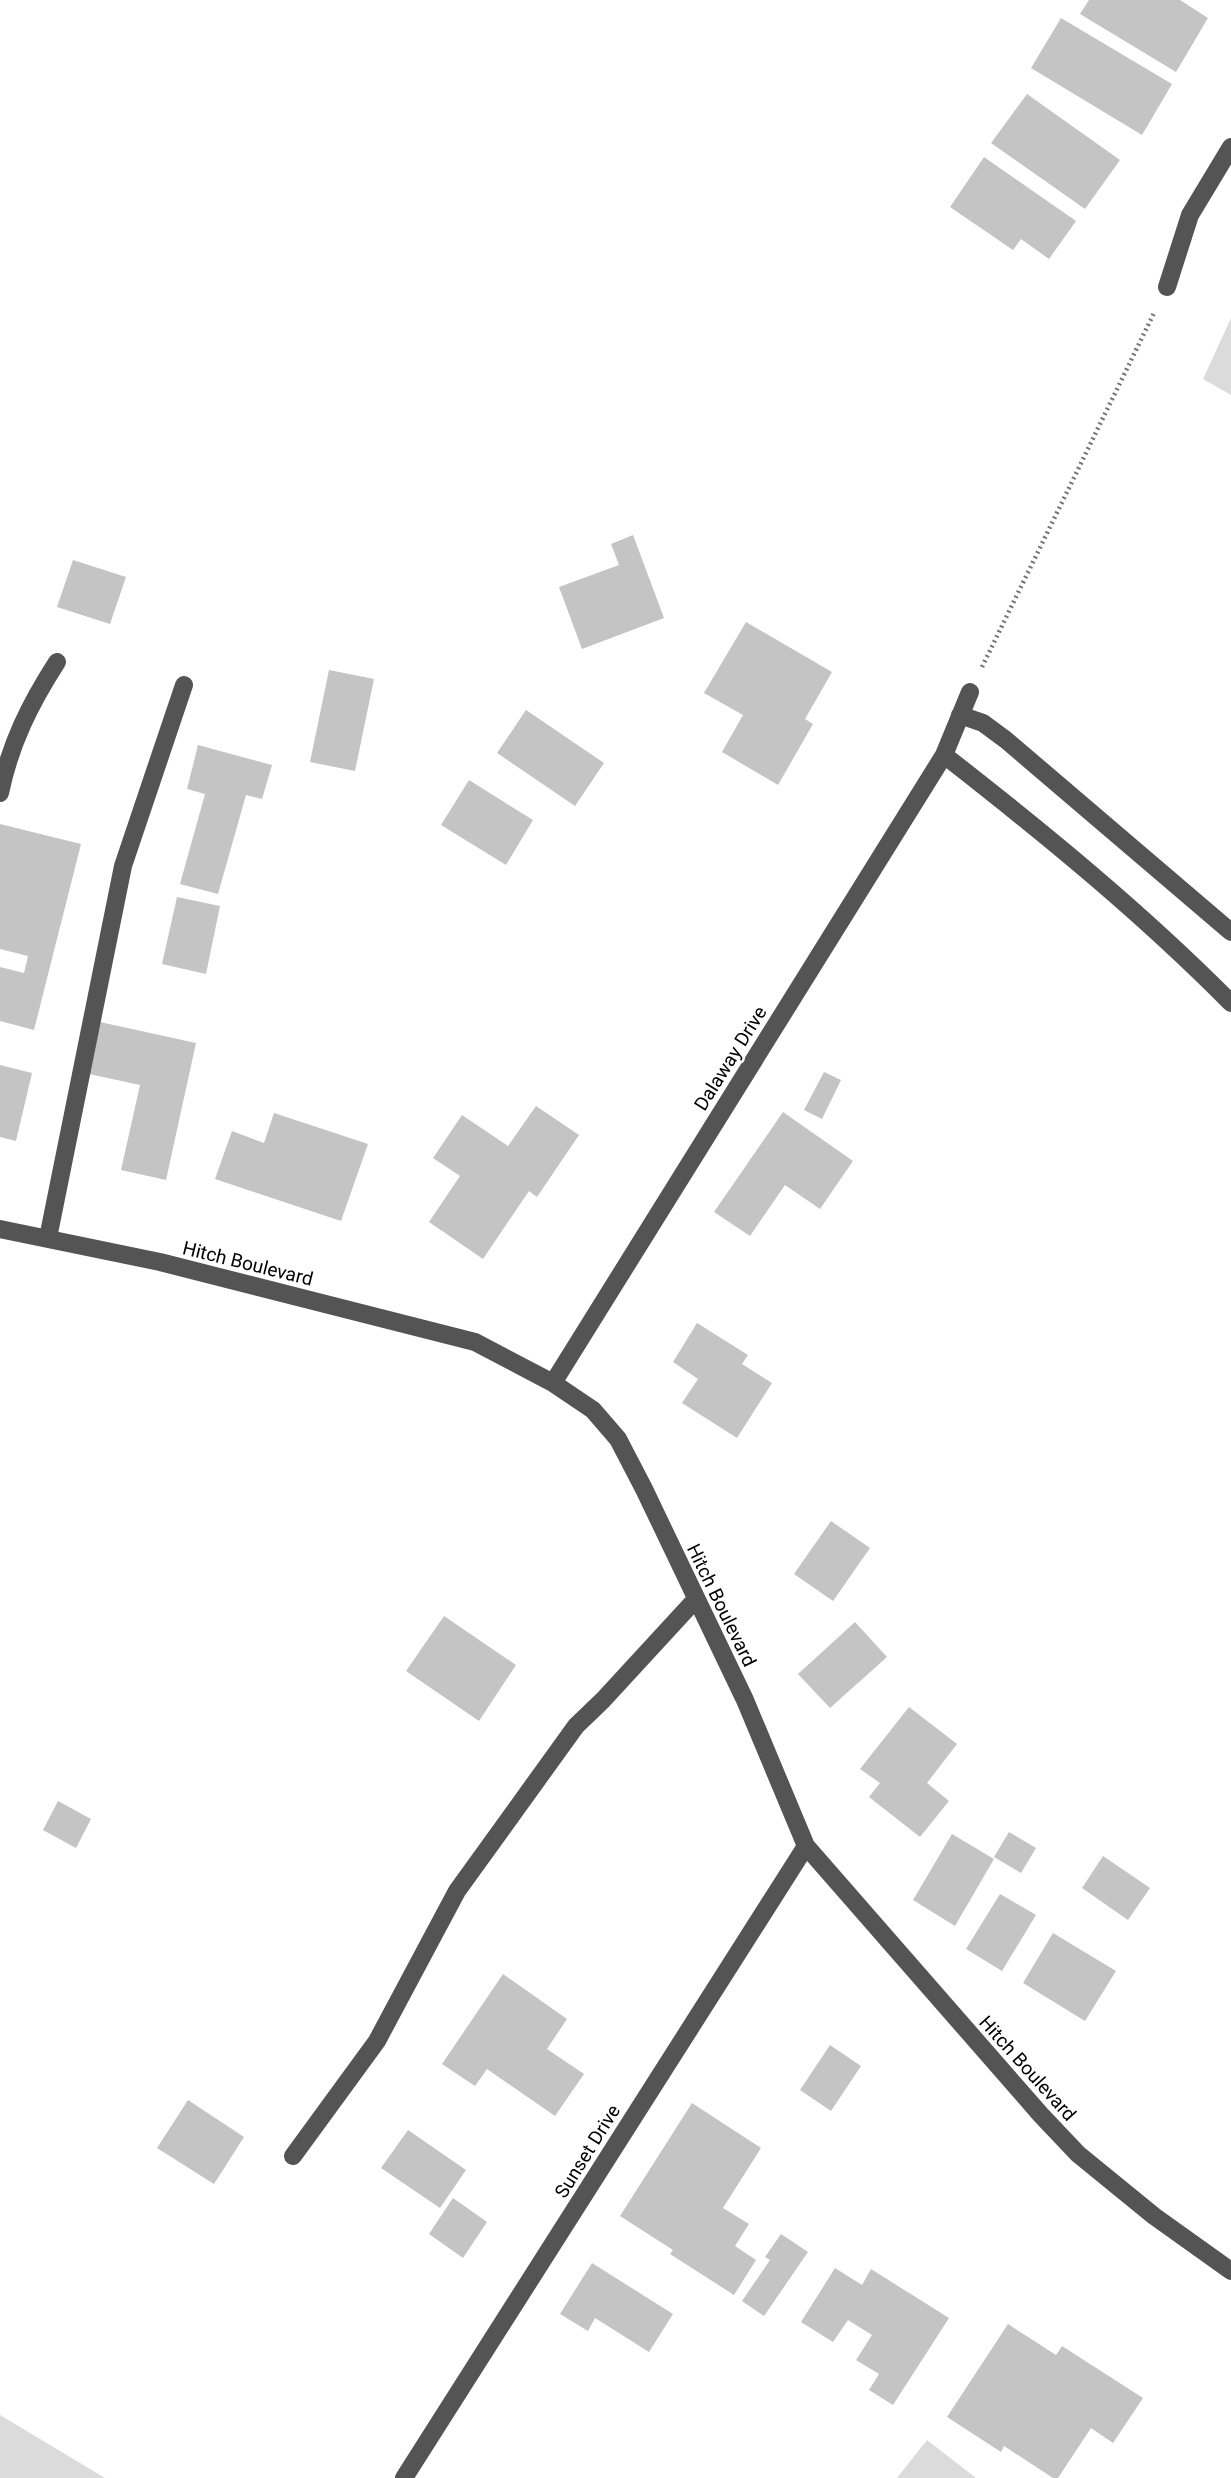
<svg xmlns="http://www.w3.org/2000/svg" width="1231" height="2478" viewBox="0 0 1231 2478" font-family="Roboto,sans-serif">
	<rect width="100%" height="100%" fill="#fff"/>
	<path fill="#dbdbdb" d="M1231,318V395L1203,379Z
		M0,2415L105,2478H0Z
		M927,2440L976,2478H897Z"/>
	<path fill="#c4c4c4" d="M1089,0H1180L1208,18L1176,72L1080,14Z
		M1061,18L1172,84L1142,135L1031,68Z
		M1027,94L1120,160L1085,209L991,143Z
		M984,157L1076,221L1049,259L1021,239L1013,250L950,207Z
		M633,535L664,618L582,649L559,587L619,565L611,544Z
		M73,560L126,577L110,624L57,607Z
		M746,622L832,672L805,719L813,724L778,785L722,752L743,715L704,693Z
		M329,670L374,679L355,771L310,762Z
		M526,710L604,763L575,806L497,753Z
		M198,745L272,765L262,799L246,795L218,894L180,884L205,794L187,789Z
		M469,780L533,820L506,865L441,825Z
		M0,824L81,844L34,1030L0,1021V967L24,973L28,956L0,949Z
		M177,897L220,906L206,974L162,964Z
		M100,1022L196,1043L166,1180L121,1170L140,1085L89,1074Z
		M0,1065L32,1073L16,1141L0,1137Z
		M824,1072L841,1080L822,1119L804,1110Z
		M536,1106L579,1135L537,1197L529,1191L483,1259L429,1222L460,1176L433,1158L462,1115L508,1146Z
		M783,1112L853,1161L820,1209L785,1185L750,1236L714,1212Z
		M274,1113L368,1144L341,1221L215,1179L232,1131L264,1143Z
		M697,1323L748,1355L742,1364L772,1383L737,1438L682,1403L698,1379L673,1362Z
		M831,1521L870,1548L833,1601L794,1574Z
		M444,1616L516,1665L479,1721L406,1671Z
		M855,1622L887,1657L830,1708L798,1674Z
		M909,1707L957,1744L927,1783L949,1801L920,1837L869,1797L880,1783L860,1769Z
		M58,1801L91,1819L76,1848L43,1830Z
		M1009,1832L1036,1848L1021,1873L994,1857Z
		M952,1834L994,1859L955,1926L913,1900Z
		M1103,1856L1150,1888L1128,1920L1082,1888Z
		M1000,1894L1036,1915L1002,1971L966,1949Z
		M1053,1933L1116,1971L1085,2021L1023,1983Z
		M503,1974L567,2019L547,2049L584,2074L555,2116L487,2069L475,2086L442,2064Z
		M830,2045L861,2066L831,2111L800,2090Z
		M188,2100L244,2137L214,2184L157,2148Z
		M692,2103L761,2148L723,2208L749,2224L735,2246L756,2260L734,2295L670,2254L673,2250L620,2216Z
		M408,2130L466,2170L440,2208L381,2168Z
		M453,2198L487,2222L463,2258L429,2234Z
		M781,2234L808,2252L764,2316L742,2301L770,2260L765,2257Z
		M592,2263L673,2314L649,2352L595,2318L588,2331L560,2314Z
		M835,2268L862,2285L871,2269L949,2318L893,2405L869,2390L879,2374L856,2360L872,2335L848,2320L833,2342L801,2322Z
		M1008,2324L1056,2355L1062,2346L1143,2398L1113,2443L1091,2428L1058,2478H1053L1004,2446L1001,2452L947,2417Z"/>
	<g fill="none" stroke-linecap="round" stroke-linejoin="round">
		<path stroke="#767676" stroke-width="4.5" stroke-dasharray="2 3.5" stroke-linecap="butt" d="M982,667L1154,313"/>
		<path stroke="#545454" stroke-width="18" d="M1167,287L1190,215L1231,147
			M960,715L983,723L1006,740L1231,932
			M944,755C1044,833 1142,913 1231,1003
			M0,793C10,744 30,704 57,662
			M0,1229L160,1262L475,1342L553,1383L593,1410L618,1439L644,1489L745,1700L806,1846L1041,2115L1078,2154L1154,2216L1231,2271
			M48,1238L123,866L184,685
			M553,1383L944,755L970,692
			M293,2156L377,2041L457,1891L576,1726L603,1700L696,1599
			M404,2478L806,1846"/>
	</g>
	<g text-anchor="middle" stroke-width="5" stroke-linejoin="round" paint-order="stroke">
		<g font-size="19" fill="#000" stroke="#fff">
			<text transform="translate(730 1058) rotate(-58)" y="7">Dalaway Drive</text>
			<text transform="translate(248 1263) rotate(14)" y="7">Hitch Boulevard</text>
			<text transform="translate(722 1605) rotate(64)" y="7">Hitch Boulevard</text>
			<text transform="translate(1028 2068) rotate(48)" y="7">Hitch Boulevard</text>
			<text transform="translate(587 2151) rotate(-58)" y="7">Sunset Drive</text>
		</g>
	</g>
</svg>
